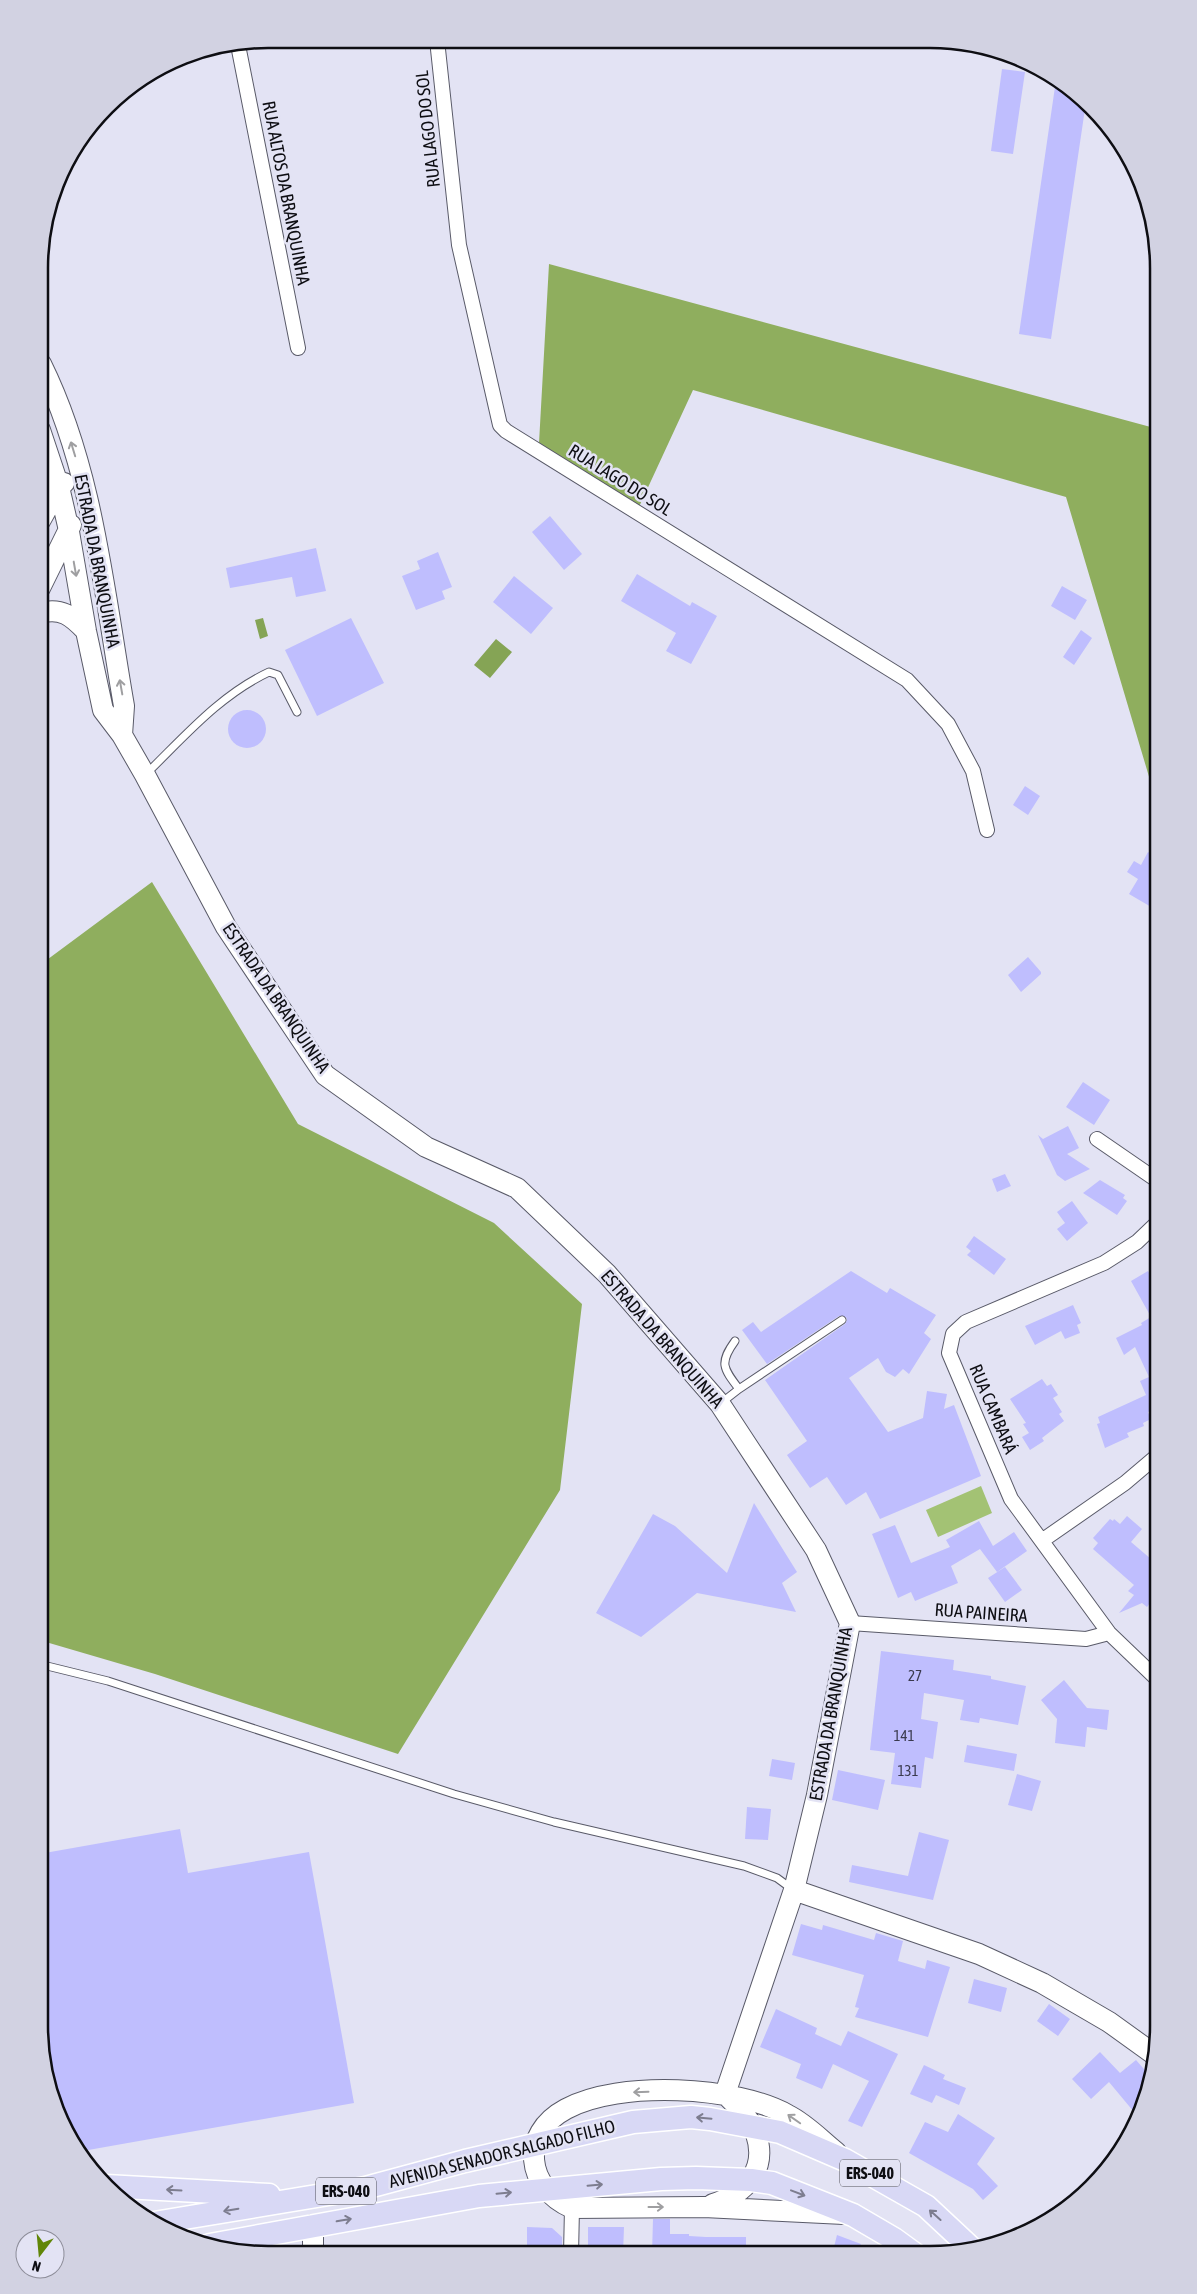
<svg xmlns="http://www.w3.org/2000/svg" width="1197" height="2294" viewBox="0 0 1197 2294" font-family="'Asap Condensed',sans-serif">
	<rect width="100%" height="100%" fill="#e3e3f4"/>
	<path fill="#a3c274" d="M981,1486L992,1513L938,1537L926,1510Z"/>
	<path fill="#8fae5e" d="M549,264L1158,429V807L1066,497L693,390L638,509L539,443Z
		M152,882L298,1124L494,1223L582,1304L560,1490L398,1754L155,1674L39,1640L40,965Z"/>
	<path fill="#85a455" d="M263,618L268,636L260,639L255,620Z
		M496,639L512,652L490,678L474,665Z"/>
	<path fill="#bfbefe" d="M1002,69L1025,72L1013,154L991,151Z
		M1056,80L1080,95L1086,102L1051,339L1019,334Z
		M550,516L582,554L564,570L532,532Z
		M316,548L326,591L296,597L292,577L230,588L226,568Z
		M438,552L452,587L442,591L445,599L416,610L402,576L420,569L417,561Z
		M637,574L690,606L692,602L717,616L691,664L666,651L676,633L621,601Z
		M514,576L553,608L531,634L493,602Z
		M1062,586L1087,600L1075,620L1051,606Z
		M351,618L384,683L317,716L285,650Z
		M1081,630L1092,638L1074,665L1063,657Z
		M228 729a19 19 0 1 1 38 0a19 19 0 1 1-38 0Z
		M1025,786L1040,796L1028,815L1013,805Z
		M1148,852L1158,858V911L1129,894L1138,879L1127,872L1134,861L1141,865Z
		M1028,957L1041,972V974L1021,992L1008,975Z
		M1083,1082L1110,1100L1094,1125L1066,1107Z
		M1068,1126L1079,1148L1067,1154L1090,1169L1065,1181L1057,1175L1038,1135L1043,1139Z
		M1005,1174L1011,1186L997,1192L992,1179Z
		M1100,1180L1125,1195L1123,1198L1127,1201L1117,1215L1083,1193Z
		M1072,1201L1088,1223L1067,1241L1057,1229L1065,1223L1057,1212Z
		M974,1236L1006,1259L994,1275L967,1255L971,1251L966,1247Z
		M851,1271L887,1293L890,1288L936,1315L924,1333L931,1339L909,1374L903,1369L895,1377L886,1372L878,1358L849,1378L888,1432L923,1418L927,1391L947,1394L944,1409L954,1405L981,1476L880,1519L866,1492L846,1505L827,1477L810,1488L787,1455L807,1441L765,1380L845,1324L847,1320L846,1317L839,1316L767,1364L742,1330L753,1322L761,1332Z
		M1148,1271L1158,1289V1422L1153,1410L1148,1412L1151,1419L1143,1423L1144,1426L1127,1433L1129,1437L1105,1448L1097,1424L1100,1423L1098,1417L1146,1395L1140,1381L1149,1377L1135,1347L1124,1355L1116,1338L1142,1325L1141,1323L1151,1317L1131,1281Z
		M1073,1305L1081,1323L1077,1325L1080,1333L1065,1339L1061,1331L1035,1345L1025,1326Z
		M1042,1379L1047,1386L1051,1384L1058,1395L1053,1398L1062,1412L1059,1414L1064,1421L1042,1438L1044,1441L1030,1450L1022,1437L1029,1433L1023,1424L1026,1423L1010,1399Z
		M754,1503L797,1572L782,1583L796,1612L697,1593L641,1637L596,1613L653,1514L675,1526L727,1573Z
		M1127,1516L1142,1529L1131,1542L1158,1565V1610L1150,1603L1147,1607L1142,1603L1119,1613L1134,1595L1128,1591L1134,1585L1093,1549L1098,1543L1093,1538L1110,1519L1113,1521L1114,1519L1120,1524Z
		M979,1521L993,1546L1014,1532L1027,1551L997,1572L980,1549L951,1566L958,1583L915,1601L911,1592L898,1598L872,1534L895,1525L911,1563L950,1547L946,1540Z
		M1005,1567L1022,1590L1005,1602L988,1578Z
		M881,1651L954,1660L953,1670L991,1676V1679L1026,1686L1018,1725L980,1718L979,1723L960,1720L964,1700L924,1693L921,1719L938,1722L933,1759L925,1757L921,1788L891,1784L895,1753L870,1750Z
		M1064,1680L1087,1708L1109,1710L1107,1730L1087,1727L1085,1747L1055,1743L1057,1719L1041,1700Z
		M967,1745L1017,1754L1014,1771L964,1762Z
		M772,1759L795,1763L792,1780L769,1776Z
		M838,1770L885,1780L878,1810L832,1800Z
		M1017,1774L1041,1781L1032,1811L1008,1805Z
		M747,1807L771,1809L768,1840L745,1839Z
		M180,1829L188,1873L309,1852L354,2103L77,2152L51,2099L39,2026V1854Z
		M919,1832L949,1840L933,1900L849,1882L852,1865L908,1876Z
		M801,1924L822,1930L823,1925L874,1940L876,1933L903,1941L898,1961L925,1969L927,1960L950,1967L928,2037L855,2017L859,2008L855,2007L864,1975L792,1955Z
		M974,1979L1007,1988L1001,2012L968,2003Z
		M1049,2004L1070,2019L1058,2036L1037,2021Z
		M776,2009L817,2028L815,2034L841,2046L848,2031L898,2054L862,2127L848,2121L869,2081L833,2064L822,2089L796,2078L801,2064L760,2047Z
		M1100,2052L1120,2073L1136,2060L1150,2076L1139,2118L1109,2082L1091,2099L1072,2079Z
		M924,2065L945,2075L943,2079L966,2088L959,2105L936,2095L932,2103L910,2094Z
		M958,2114L995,2138L977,2164L998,2186L983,2200L973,2189L909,2153L925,2122L948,2132Z
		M653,2219H670V2234H689V2236L706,2237H746V2255L652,2254Z
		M527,2227L552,2228L562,2237V2254H527Z
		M588,2227H624L623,2254H588Z
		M837,2235L861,2244L855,2255H832Z"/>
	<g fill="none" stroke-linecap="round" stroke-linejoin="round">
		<g stroke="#595a68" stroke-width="9">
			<path id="lane" d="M147,773C185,736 220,695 269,672L278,675L297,712
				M735,1341C719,1363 723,1368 739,1389
				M721,1403L739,1389L842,1320
				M39,1664L108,1681L454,1794L554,1822L744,1866L777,1878L792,1889"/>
		</g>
		<g stroke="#595a68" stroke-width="16">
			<path id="street" d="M437,40L459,245L500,425L506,431L907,680L948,724L973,771L987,830
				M238,45L298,348
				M1097,1139L1158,1181
				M1043,1540L1125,1483L1158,1455
				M850,1623L1086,1639L1109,1633
				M1158,1680L1109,1633L1011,1499L949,1353L953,1334L966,1322L1104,1263L1137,1242L1158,1222
				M571,2254L572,2208"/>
		</g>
		<g stroke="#595a68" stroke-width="22">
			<path id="secondary" d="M41,364C93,469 104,592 124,706L122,735
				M40,430L59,487L68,526L86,631L103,710L122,735L145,775L226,927L325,1075L426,1147L517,1188L607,1274L720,1404L816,1550L850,1623L817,1795L794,1890L725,2094
				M40,521L59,487L64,483
				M40,588L71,525
				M40,613C61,607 72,616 86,631
				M794,1890L979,1954L1042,1983L1109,2022L1155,2055
				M836,2152C821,2140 806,2124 788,2115C737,2086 619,2080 566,2109C519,2134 526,2188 572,2208L704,2207L844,2214
				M713,2204C745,2194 768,2170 756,2134C750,2118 736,2105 725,2094
				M313,2225V2253"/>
		</g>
		<g stroke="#fff" stroke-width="25">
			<path id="primary" d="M106,2186L269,2195
				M154,2223L365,2188L465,2161L633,2122L691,2117L710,2119L780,2132L845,2160L926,2206L971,2248
				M210,2245L479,2196L661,2179L696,2178L751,2180L772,2183L853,2215L894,2239L916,2255"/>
		</g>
		<use href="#lane" stroke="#fff" stroke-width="7"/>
		<use href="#street" stroke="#fff" stroke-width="14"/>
		<use href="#secondary" stroke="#fff" stroke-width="20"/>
		<use href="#primary" stroke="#d8d8f5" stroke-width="22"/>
	</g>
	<defs><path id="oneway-shaft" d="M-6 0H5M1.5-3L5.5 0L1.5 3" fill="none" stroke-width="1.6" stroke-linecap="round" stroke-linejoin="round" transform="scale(1.25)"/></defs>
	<g stroke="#9f9fa1">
		<use href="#oneway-shaft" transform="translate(73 449) rotate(-107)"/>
		<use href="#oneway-shaft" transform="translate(75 569) rotate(80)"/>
		<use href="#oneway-shaft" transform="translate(121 687) rotate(-100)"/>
		<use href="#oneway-shaft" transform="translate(641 2092) rotate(178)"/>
		<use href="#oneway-shaft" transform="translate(794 2119) rotate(-145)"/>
		<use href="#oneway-shaft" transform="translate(656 2207)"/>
	</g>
	<g stroke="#7d7d8f">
		<use href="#oneway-shaft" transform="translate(704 2118) rotate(-175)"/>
		<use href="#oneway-shaft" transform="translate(595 2185) rotate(-5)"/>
		<use href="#oneway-shaft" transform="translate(174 2190) rotate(-177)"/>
		<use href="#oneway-shaft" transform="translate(504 2193) rotate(-5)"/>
		<use href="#oneway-shaft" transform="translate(798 2193) rotate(21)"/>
		<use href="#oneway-shaft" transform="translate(231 2210) rotate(170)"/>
		<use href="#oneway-shaft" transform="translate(935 2215) rotate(-138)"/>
		<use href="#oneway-shaft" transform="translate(344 2220) rotate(-10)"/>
	</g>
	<g text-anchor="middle" stroke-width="5" stroke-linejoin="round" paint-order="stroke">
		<g font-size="15" fill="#3a3a4e">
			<text x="915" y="1681">27</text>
			<text x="904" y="1741">141</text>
			<text x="908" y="1776">131</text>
		</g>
		<g fill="#e3e3f4" stroke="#4e4e56" stroke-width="1">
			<rect x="840" y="2159.5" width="60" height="27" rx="4"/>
			<rect x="316" y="2177.5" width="60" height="27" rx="4"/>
		</g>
		<g font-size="16" font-weight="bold" fill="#0e0e13">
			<text x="870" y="2179">ERS-040</text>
			<text x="346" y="2197">ERS-040</text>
		</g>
		<g font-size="18" fill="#0e0e13" stroke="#e3e3f4">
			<text transform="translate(428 129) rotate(-96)" y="6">RUA LAGO DO SOL</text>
			<text transform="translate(286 193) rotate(79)" y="6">RUA ALTOS DA BRANQUINHA</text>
			<text transform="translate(620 480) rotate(32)" y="6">RUA LAGO DO SOL</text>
			<text transform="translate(97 561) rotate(79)" y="6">ESTRADA DA BRANQUINHA</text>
			<text transform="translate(276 998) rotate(56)" y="6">ESTRADA DA BRANQUINHA</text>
			<text transform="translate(662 1339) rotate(49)" y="6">ESTRADA DA BRANQUINHA</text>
			<text transform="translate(993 1409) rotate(67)" y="6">RUA CAMBARÁ</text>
			<text transform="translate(981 1613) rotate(4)" y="6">RUA PAINEIRA</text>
			<text transform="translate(831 1714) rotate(-80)" y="6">ESTRADA DA BRANQUINHA</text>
			<text transform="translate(502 2154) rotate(-14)" y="6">AVENIDA SENADOR SALGADO FILHO</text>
		</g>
	</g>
	<path d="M0 0H1197V2294H0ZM268 48H930A220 220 0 0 1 1150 268V2026A220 220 0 0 1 930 2246H268A220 220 0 0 1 48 2026V268A220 220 0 0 1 268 48Z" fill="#d2d2e2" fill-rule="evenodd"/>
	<path fill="none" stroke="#0e0e13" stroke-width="2.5" d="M268 48H930A220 220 0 0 1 1150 268V2026A220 220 0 0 1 930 2246H268A220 220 0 0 1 48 2026V268A220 220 0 0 1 268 48Z"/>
	<g transform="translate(40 2254) rotate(196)"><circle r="24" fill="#e3e3f4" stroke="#8e8e9a"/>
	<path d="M0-4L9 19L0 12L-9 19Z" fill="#618608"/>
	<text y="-8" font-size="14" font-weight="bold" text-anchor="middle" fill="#0e0e13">N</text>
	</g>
</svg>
